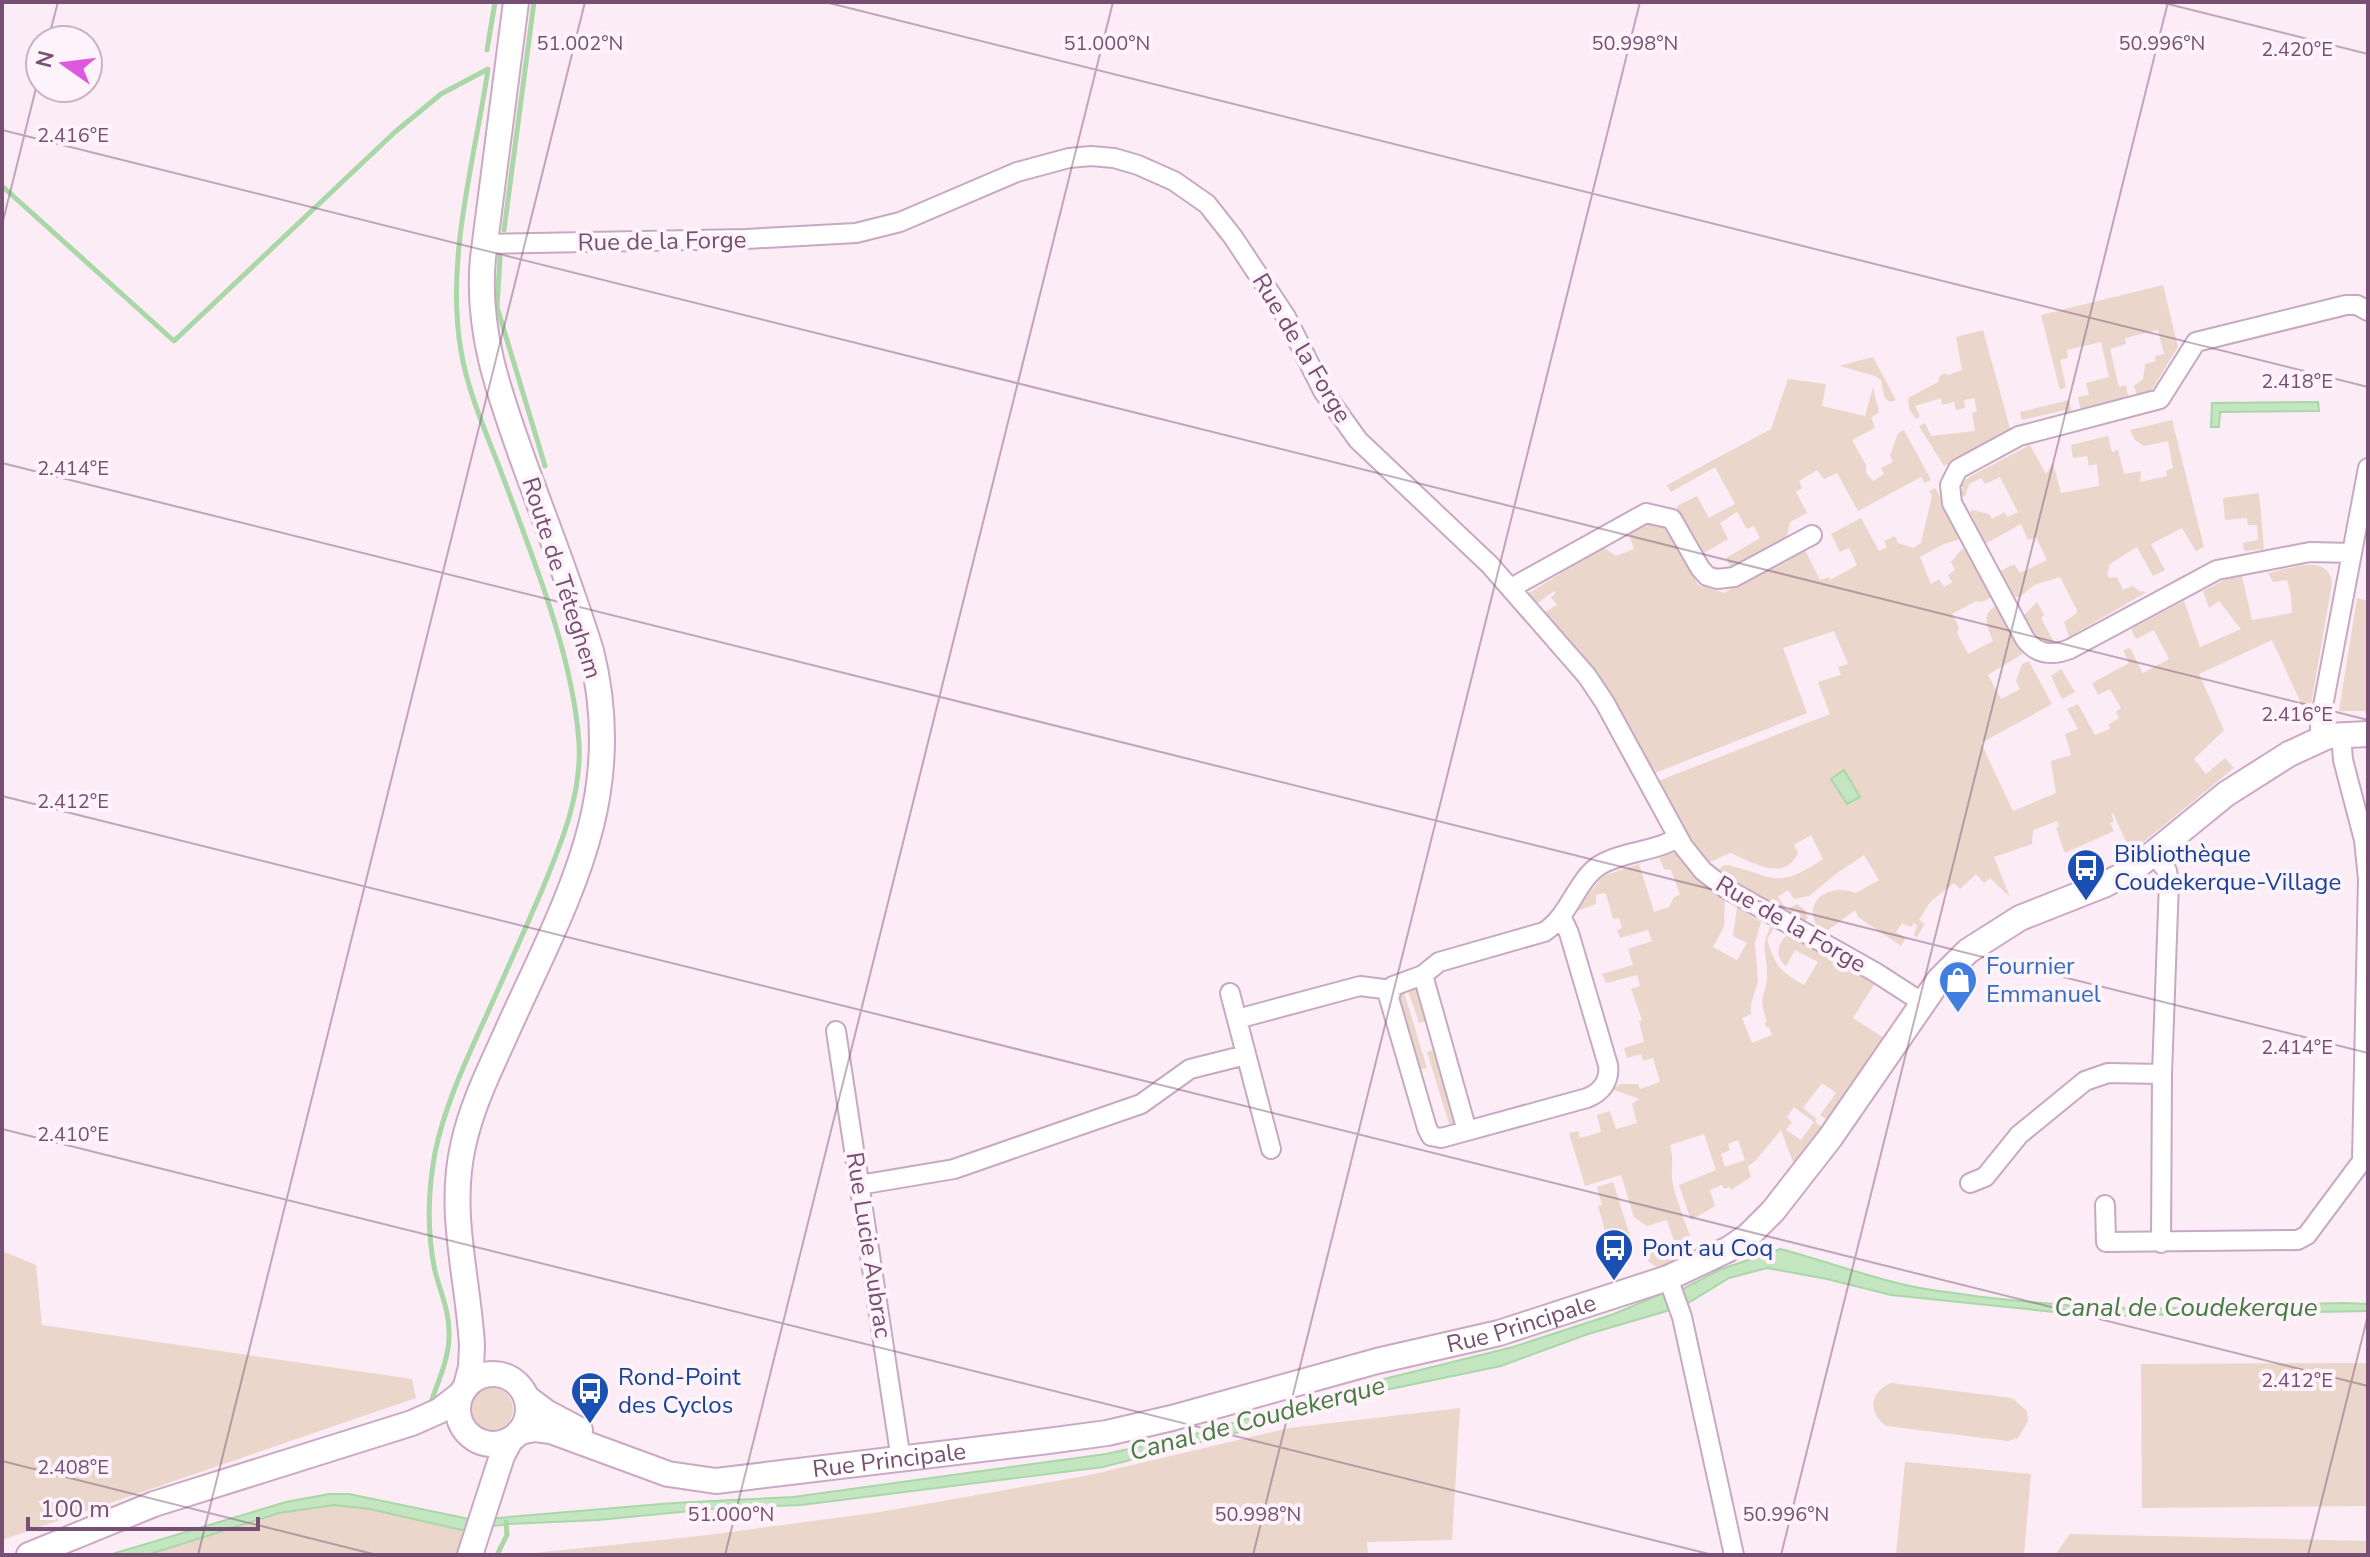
<svg xmlns="http://www.w3.org/2000/svg" width="2370" height="1557" viewBox="0 0 2370 1557" font-family="'Nunito Sans',sans-serif">
	<rect width="100%" height="100%" fill="#fcecf6"/>
	<path fill="#ead6ca" fill-rule="evenodd" d="M2163,285L2178,347L2148,396L2138,399L2134,386L2143,379L2145,364L2156,361L2155,356L2164,354L2158,330L2125,338L2126,344L2110,349L2119,387L2126,385L2129,401L2081,412L2078,397L2089,395L2086,383L2109,377L2101,342L2067,350L2068,358L2060,360L2066,387L2060,390L2041,315Z
		M1983,330L2011,432L1944,466L1919,426L1925,423L1931,436L1975,431L1972,413L1977,411L1974,398L1964,400L1965,408L1956,410L1954,402L1942,405L1941,398L1915,406L1920,416L1916,419L1909,409L1908,398L1938,382L1940,376L1945,373L1948,375L1962,370L1956,337Z
		M1873,357L1896,400L1889,402L1884,396L1881,380L1875,376L1839,366Z
		M1788,379L1826,384L1822,406L1865,416L1873,387L1879,412L1871,418L1875,428L1852,440L1866,465V473L1873,481L1884,474L1881,468L1893,462L1890,456L1898,433L1904,430L1931,480L1925,483L1921,477L1858,511L1837,473L1824,479L1817,470L1799,481L1802,488L1796,492L1807,513L1790,522L1787,537L1731,568L1726,558L1760,538L1754,526L1747,529L1737,512L1720,523L1728,539L1704,553L1678,511L1677,506L1697,496L1709,518L1735,504L1715,467L1671,492L1667,485L1771,429Z
		M2069,400L2072,414L2066,416L2065,410L2022,420L2020,412Z
		M2172,420L2204,547L2196,551L2182,528L2151,544L2165,570L2153,576L2137,547L2110,564L2107,574L2109,578L2117,577L2123,590L2133,586L2139,591L2147,592L2069,637L2064,622L2076,614L2077,610L2060,577L2034,585L2020,597H2015L2001,571L2014,564L2020,573L2047,560L2036,537L2028,540L2021,524L1985,544L1970,512L1973,510L1989,514L1992,519L2005,512L2007,517L2018,512L2000,477L1985,484L1981,478L1969,484L1965,496L1962,497V485L1969,477L2030,445L2046,474L2053,463L2061,493L2099,486L2097,464L2089,466L2087,456L2073,458L2071,445L2108,436L2112,452L2118,450L2124,474L2141,471L2140,482L2167,476L2166,471L2173,468L2168,441L2144,446L2135,440L2130,430Z
		M1935,488L1963,538L1944,544L1920,557L1931,584L1939,579L1944,587L1952,582L1948,575L1955,570L1951,562L1961,550L1967,546L1994,596L1982,602L1976,601L1952,614L1959,627L1957,633L1968,654L1993,641C1987,625 1980,615 1998,604L2024,653L1988,675L2001,699L2020,689L2016,681L2022,664L2029,661L2052,704L1981,743L2013,811L2056,793L2051,761L2071,755L2065,734L2078,729L2067,709L2078,704L2095,735L2110,729L2109,724L2119,718L2116,712L2121,708L2110,689L2098,695L2092,683L2129,663L2123,650L2130,648L2143,673L2169,659L2154,630L2136,639L2131,629L2184,601L2200,647L2241,629L2219,601L2209,608L2203,591L2226,579L2242,576L2252,620L2292,613L2291,596L2287,580L2273,582L2268,573C2289,569 2328,552 2332,583L2310,711L2306,714L2272,640L2199,674L2224,730L2194,759L2206,774L2225,758L2234,768L2136,848L2130,850L2113,813L2111,814L2114,821L2110,823L2114,831L2065,853L2056,828L2059,827L2057,821L2033,830L2032,844L1994,857L2010,897L1990,878L1984,883L1976,874L1960,889L1954,883L1930,902L1919,920L1925,924L1917,937L1914,936L1917,925L1914,923L1911,927L1902,923L1896,932L1906,938L1901,946L1858,917L1855,910L1823,934C1798,907 1824,881 1856,893L1879,880L1864,855L1837,873L1809,896L1794,899L1788,890L1778,897L1787,910L1797,904L1805,910L1808,918L1802,923L1721,875L1719,870L1722,866L1728,865C1776,877 1777,890 1823,859L1811,835L1794,845L1798,852C1786,883 1753,863 1731,853C1723,855 1713,863 1707,862C1695,861 1661,796 1653,783L1830,714L1818,682L1841,675L1838,667L1848,664L1834,631L1783,648L1807,713L1650,775L1543,613L1557,605L1551,597L1556,593L1554,591L1535,605L1526,595L1603,547L1616,556L1634,549L1629,533L1649,521L1666,525L1698,585L1725,593L1739,583L1805,550L1820,580L1829,577L1830,580L1857,565L1849,548L1840,552L1831,534L1861,518L1879,551L1887,547L1884,541L1895,536L1898,543L1913,548L1921,543L1932,496L1929,491Z
		M2259,493L2264,549L2244,551L2243,543L2258,540L2257,525H2248L2247,518L2225,520L2223,498Z
		M2357,598L2368,601V711H2339Z
		M2037,602L2044,615L2041,618L2055,644C2036,643 2032,629 2024,615Z
		M2061,669L2075,692L2062,699L2051,676Z
		M1676,852L1695,878L1725,898L1724,927L1713,947L1737,960L1747,943L1733,936L1737,907L1761,922L1755,943L1758,981L1751,1004V1014L1742,1018L1752,1043L1772,1035L1769,1027H1766L1765,1023L1767,1021C1757,994 1766,999 1767,976C1768,951 1758,950 1772,924L1775,926L1767,940C1776,966 1779,971 1804,985L1818,962L1795,950L1786,966C1775,957 1777,944 1787,935L1875,983L1853,1018L1884,1038L1827,1120L1820,1115L1836,1093L1822,1083L1803,1108L1817,1119L1815,1122L1822,1127L1794,1165L1781,1130L1755,1161L1748,1166L1751,1177L1731,1190L1730,1187L1724,1189L1722,1185L1710,1190L1715,1206L1691,1220L1679,1185L1716,1170L1704,1134L1670,1145C1675,1163 1669,1172 1674,1189C1680,1210 1688,1231 1696,1251L1658,1268L1648,1261L1644,1244L1652,1241L1655,1248L1674,1241L1667,1220L1647,1226L1634,1217L1621,1175L1585,1186L1569,1133L1578,1131L1580,1138L1601,1132L1597,1115L1610,1111L1616,1129L1637,1123L1632,1104L1639,1099L1612,1089L1621,1084H1638L1640,1089L1660,1082L1653,1058L1643,1061L1641,1054L1627,1058L1624,1048L1644,1042L1639,1021L1642,1020L1631,989L1640,986L1637,975L1606,983L1602,974L1633,965L1628,949L1652,941L1648,930L1620,938L1617,930L1622,928L1619,918L1613,919L1606,894L1603,893L1596,895V904L1574,912L1603,876L1639,864L1654,912L1669,907L1674,897L1680,895L1671,870L1664,869L1659,858ZM1794,1107L1814,1122L1801,1140L1786,1130L1792,1122L1787,1117ZM1738,1140L1745,1160L1725,1167L1721,1154L1730,1150L1728,1144Z
		M1415,987L1419,990L1430,1020L1419,1023L1407,988Z
		M1403,989L1427,1068L1416,1070L1397,996Z
		M1438,1049L1456,1126L1451,1130L1427,1052Z
		M1613,1182L1632,1242L1618,1246L1614,1232L1606,1235L1598,1206L1602,1205L1597,1187Z
		M2,1251L36,1265L42,1325L412,1379L416,1398L2,1540Z
		M2368,1363V1506L2142,1508L2141,1364Z
		M1891,1383L2012,1398L2027,1411L2028,1421L2018,1438L2008,1441L1886,1426C1868,1413 1869,1392 1891,1383Z
		M471 1409a21 21 0 1 1 42 0a21 21 0 1 1-42 0Z
		M1460,1408L1452,1540L1367,1542L1368,1555H514L700,1536L880,1512L1090,1475L1289,1428Z
		M1905,1462L2031,1474L2024,1555H1896Z
		M334,1505L370,1509L462,1530L463,1536L456,1555H147L279,1513Z
		M2070,1534L2368,1541V1555H2055Z"/>
	<path fill="#c3e6c0" stroke="#aad7a7" stroke-width="2" d="M2318,402L2319,411L2220,412L2219,427H2211L2212,403Z
		M1844,770L1860,797L1847,804L1831,779Z
		M1780,1249C1831,1262 1880,1282 1932,1290C1996,1300 2061,1306 2126,1308C2198,1310 2271,1304 2344,1303L2368,1304V1311L2093,1316L1891,1295L1827,1279L1767,1268L1729,1278L1688,1303L1667,1311L1588,1334L1501,1366L1371,1393L1299,1412L1247,1430L1103,1467L801,1505L721,1508L598,1520L509,1524L462,1530L370,1509L334,1505L279,1513L147,1555H109L286,1502L329,1494H349L474,1520L673,1503L793,1497L1106,1454L1192,1435L1368,1383L1513,1347L1614,1314L1663,1293L1683,1289L1719,1270Z"/>
	<g fill="none" stroke-linecap="round" stroke-linejoin="round">
		<path stroke="#aad7a7" stroke-width="5" d="M487,50L495,2
			M2,186L174,341L395,132L441,94L488,69
			M504,230L534,2
			M500,257L497,307L545,466
			M432,1399C440,1377 450,1355 449,1332C449,1310 440,1291 435,1271C427,1233 428,1191 435,1153C444,1108 464,1065 483,1023C503,979 523,934 542,890C561,844 582,794 579,743C573,654 531,553 500,469C485,430 468,392 461,351C445,259 475,159 488,69
			M497,1555L507,1535L506,1522"/>
		<g stroke="#c7a9c2" stroke-width="22">
			<path id="street" d="M484,244L746,239L856,233L900,222L1017,172L1069,158L1091,156L1114,158L1138,165L1174,181L1207,204L1233,237L1286,317L1323,391L1358,440L1490,565L1587,676L1605,703L1683,846L1703,871L1725,888L1875,972L1923,1003
				M2352,553L2310,552L2217,570L2070,649C2052,656 2037,655 2025,639L1952,503L1950,485L1958,469L2019,436L2160,399L2196,342L2346,305H2357L2368,311
				M1511,588L1646,513L1672,519L1700,568L1707,576L1717,579L1734,577L1812,535
				M2320,738V722L2368,468
				M2154,854L2167,871L2169,882L2162,1074L2161,1243
				M1423,975L1467,1131L1441,1138L1431,1136L1427,1128L1389,998L1393,986L1423,975L1439,962L1544,932C1569,917 1577,879 1600,865C1623,851 1654,852 1678,838
				M1230,993L1271,1149
				M1237,1019L1360,986L1391,990
				M836,1031L901,1460
				M1467,1131L1587,1098C1602,1092 1610,1081 1608,1065L1569,933L1561,916
				M1970,1183L1985,1177L2019,1135L2085,1081L2108,1073L2162,1074
				M859,1185L954,1169L1141,1104L1190,1069L1246,1055
				M2105,1205L2106,1242L2298,1240L2307,1235L2362,1161L2368,879L2364,840L2343,760L2341,734
				M1668,1278L1682,1317L1734,1555"/>
		</g>
		<g stroke="#cba8c3" stroke-width="28">
			<g id="secondary">
				<circle cx="493" cy="1409" r="35"/>
				<path d="M466,1386L471,1367L472,1345C468,1277 448,1213 463,1146C471,1108 488,1073 504,1038C563,905 629,802 591,651C571,586 546,523 523,460C499,393 476,330 483,258L516,2"/>
				<path d="M526,1397L546,1412L580,1430"/>
				<path id="s1" d="M519,1432L535,1429L551,1431L668,1474L716,1481L1048,1441L1107,1433L1172,1418L1377,1361L1499,1333L1668,1278L1729,1249L1748,1236L1773,1211L1830,1138L1939,980L1968,951L2020,918L2106,884L2134,869L2226,794L2289,754L2328,736L2368,734"/>
				<path d="M29,1555L154,1504L412,1423L439,1411L461,1394"/>
				<path d="M470,1555L502,1456L511,1439"/>
			</g>
		</g>
		<use href="#street" stroke="#fff" stroke-width="18"/>
		<use href="#secondary" stroke="#fff" stroke-width="24"/>
	</g>
	<path fill="none" stroke="#774f72" stroke-width="2" stroke-opacity="0.45" d="M825,2L2368,387M2160,2L2368,54M48,40L58,2M2,130L2368,720M2,225L40,72M2,463L2368,1053M2,796L2368,1386M2,1129L1713,1555M2,1461L377,1555M198,1555L585,2M725,1555L1113,2M1253,1555L1640,2M1781,1555L2168,2M2308,1555L2368,1315"/>
	<defs>
		<g id="bus-pin" transform="scale(2)"><path d="M0 17L-7.5 6A9.5 9.5 0 1 1 7.5 6Z" fill="#1a4fb4" stroke="#fef3fa"/><path d="M-5-6H5V4H4V6H2V4H-2V6H-4V4H-5ZM-3.5-4V0h7V-4ZM-3.5 1.2v1.5H-2V1.2ZM2 1.2v1.5H3.5V1.2Z" fill="#fff"/></g>
		<g id="shop-pin" transform="scale(2)"><path d="M0 17L-7.5 6A9.5 9.5 0 1 1 7.5 6Z" fill="#3f7fe0" stroke="#fef3fa"/><path d="M-5-2.5h2.3a2.7 3.5 0 0 1 5.4 0H5L5.5 6h-11ZM-1.5-2.5h3a1.5 2.3 0 0 0-3 0Z" fill="#fff"/></g>
	</defs>
	<g fill-rule="evenodd">
		<use href="#bus-pin" x="2086" y="868"/>
		<use href="#shop-pin" x="1958" y="980"/>
		<use href="#bus-pin" x="1614" y="1248"/>
		<use href="#bus-pin" x="590" y="1391"/>
	</g>
	<g text-anchor="middle" stroke-width="8" stroke-linejoin="round" paint-order="stroke">
		<g font-size="24" fill="#774f72" stroke="#fef3fa">
			<text transform="translate(662 241) rotate(-1)" y="8">Rue de la Forge</text>
			<text transform="translate(1302 348) rotate(59)" y="8">Rue de la Forge</text>
			<text transform="translate(562 578) rotate(72)" y="8">Route de Téteghem</text>
			<text transform="translate(1791 924) rotate(30)" y="8">Rue de la Forge</text>
			<text transform="translate(869 1245) rotate(81)" y="8">Rue Lucie Aubrac</text>
			<text dy="8" stroke="none"><textPath href="#s1" startOffset="1028">Rue Principale</textPath></text>
			<text dy="8" stroke="none"><textPath href="#s1" startOffset="380">Rue Principale</textPath></text>
		</g>
		<g font-size="24" fill="#164399" stroke="#fef3fa" text-anchor="start">
			<text x="2114" y="862">Bibliothèque<tspan x="2114" dy="28">Coudekerque-Village</tspan></text>
			<text x="1642" y="1256">Pont au Coq</text>
			<text x="618" y="1385">Rond-Point<tspan x="618" dy="28">des Cyclos</tspan></text>
		</g>
		<g font-size="24" fill="#366cbe" stroke="#fef3fa" text-anchor="start">
			<text x="1986" y="974">Fournier<tspan x="1986" dy="28">Emmanuel</tspan></text>
		</g>
		<g font-size="26" font-style="italic" fill="#467c42" stroke="#fef3fa">
			<text x="2186" y="1316">Canal de Coudekerque</text>
			<text transform="translate(1257 1418) rotate(-15)" y="9">Canal de Coudekerque</text>
		</g>
	</g>
	<g font-size="20" text-anchor="middle" fill="#774f72" stroke="#fef3fa" stroke-width="8" stroke-linejoin="round" paint-order="stroke">
		<text x="580" y="50">51.002°N</text>
		<text x="1107" y="50">51.000°N</text>
		<text x="1635" y="50">50.998°N</text>
		<text x="2162" y="50">50.996°N</text>
		<text x="2297" y="56">2.420°E</text>
		<text x="73" y="142">2.416°E</text>
		<text x="2297" y="388">2.418°E</text>
		<text x="73" y="475">2.414°E</text>
		<text x="2297" y="721">2.416°E</text>
		<text x="73" y="808">2.412°E</text>
		<text x="2297" y="1054">2.414°E</text>
		<text x="73" y="1141">2.410°E</text>
		<text x="2297" y="1387">2.412°E</text>
		<text x="73" y="1474">2.408°E</text>
		<text x="731" y="1521">51.000°N</text>
		<text x="1258" y="1521">50.998°N</text>
		<text x="1786" y="1521">50.996°N</text>
	</g>
	<rect width="2370" height="1557" fill="none" stroke="#774f72" stroke-width="8"/>
	<g transform="translate(64 64) rotate(284)"><circle r="38" fill="#fef3fa" stroke="#c8b1c4" stroke-width="2"/>
	<path d="M0-6L14 30L0 20L-14 30Z" fill="#e057df"/>
	<text y="-12" font-size="22" font-weight="bold" text-anchor="middle" fill="#774f72">N</text>
	</g>
	<path d="M28 1517v12h230v-12" fill="none" stroke="#774f72" stroke-width="4"/>
	<text x="40" y="1517" font-size="24" fill="#774f72" stroke="#fef3fa" stroke-width="6" paint-order="stroke">100 m</text>
</svg>
